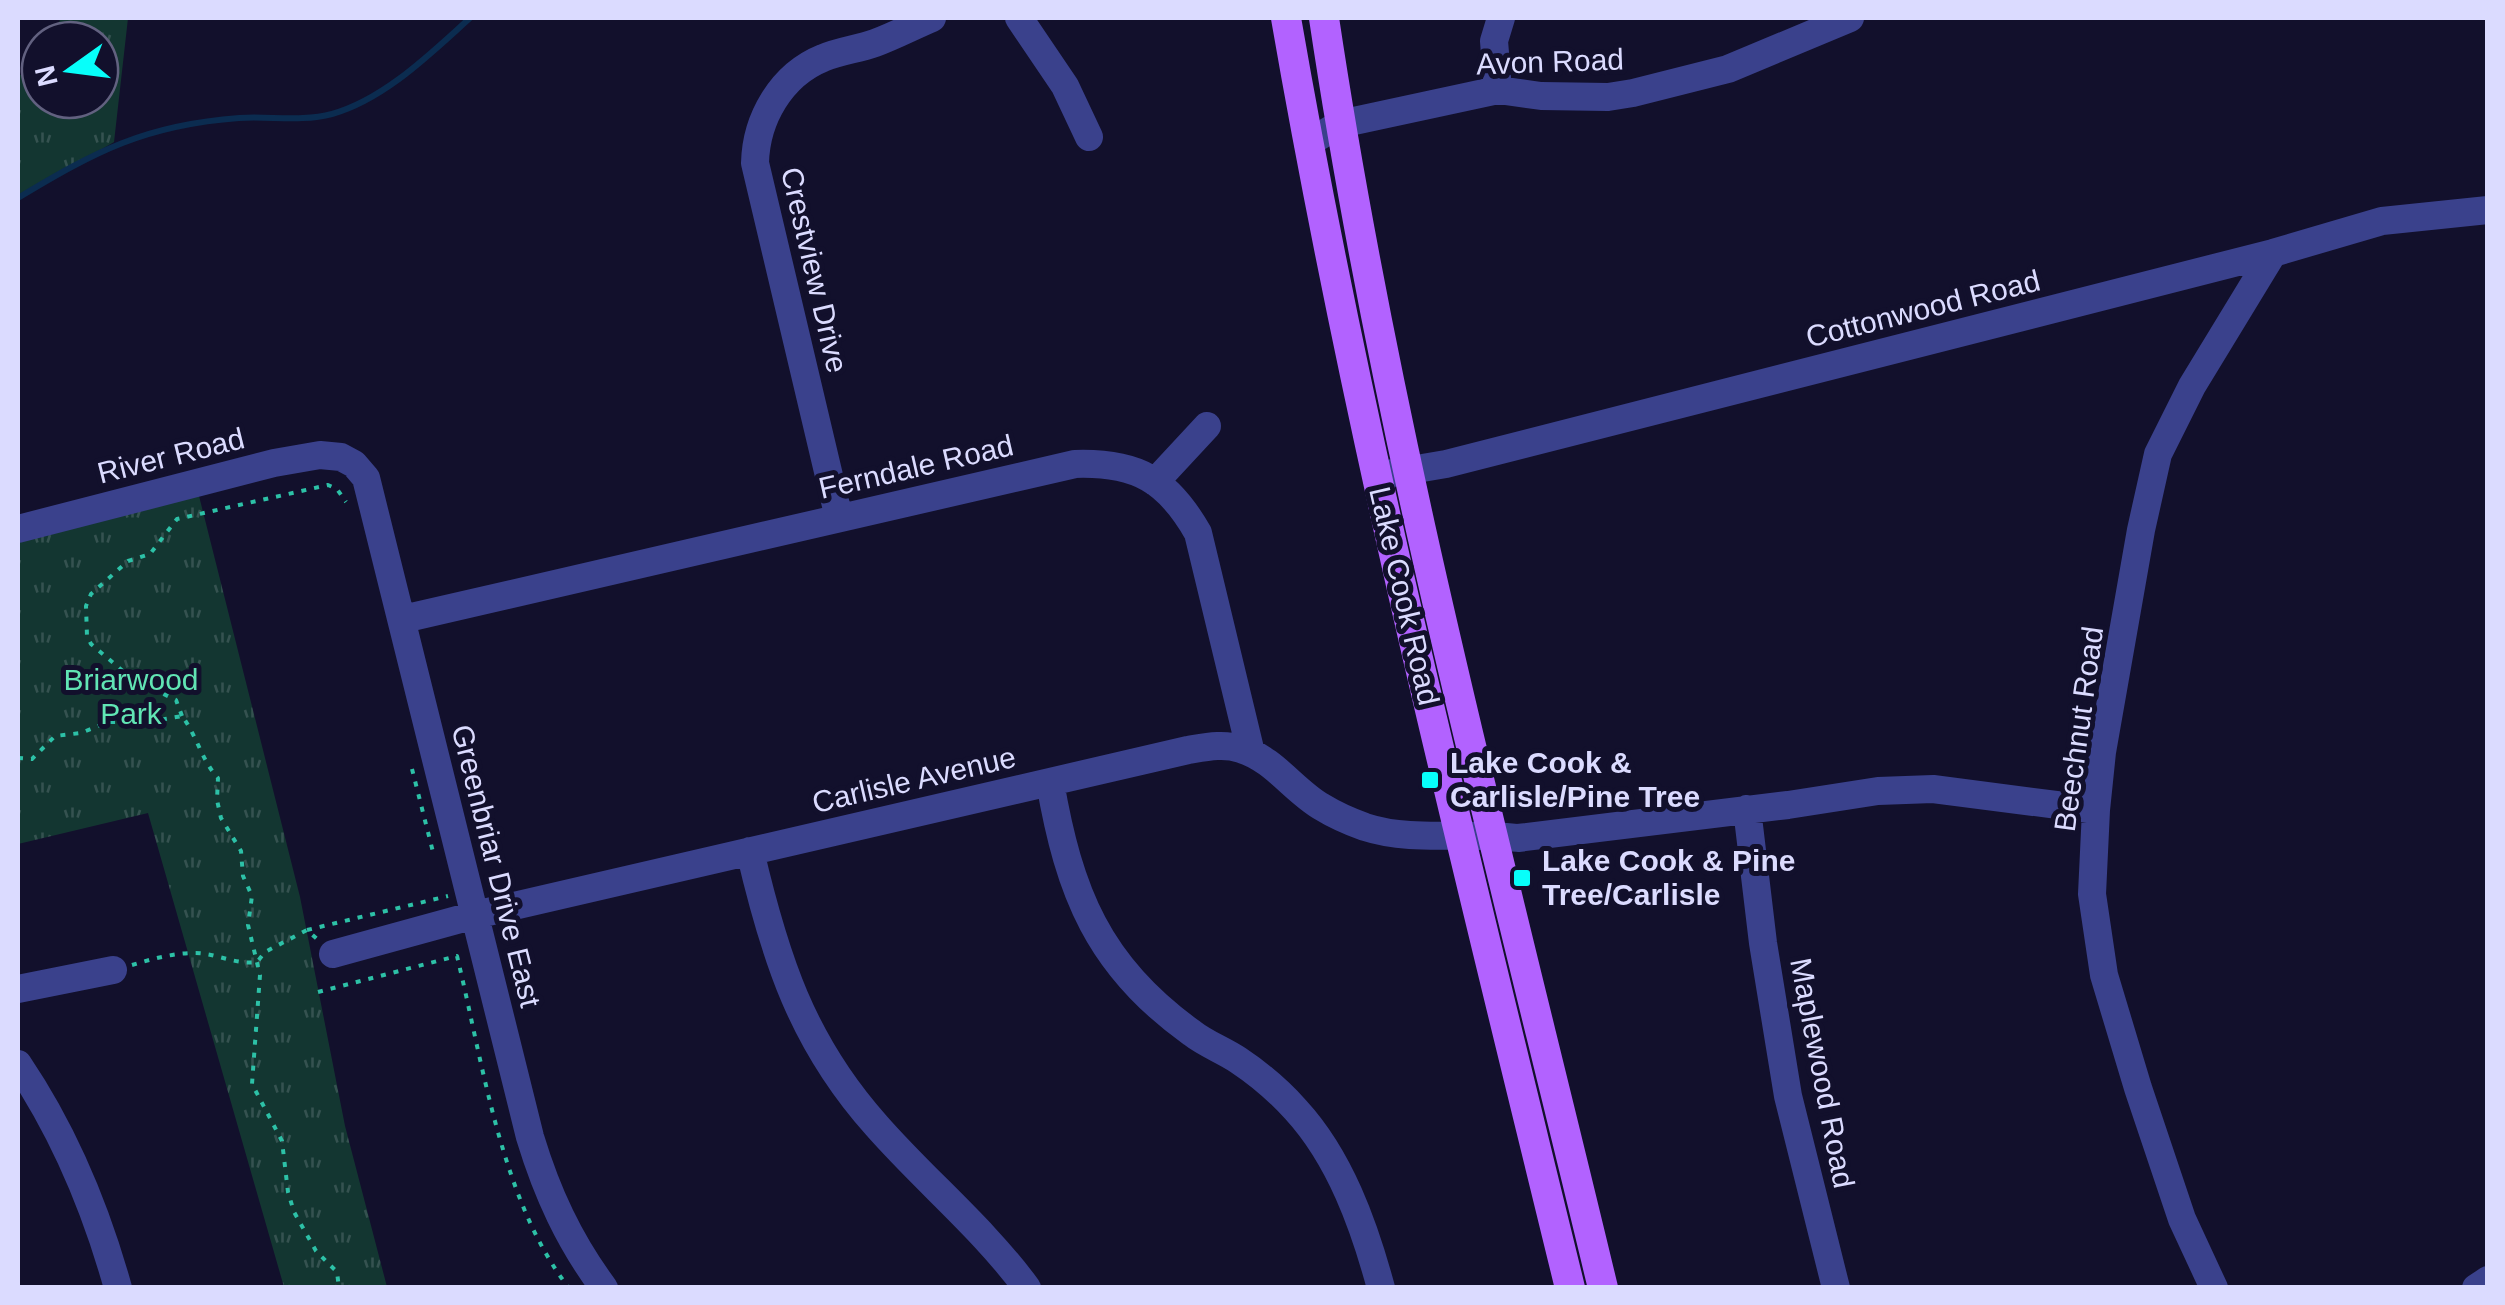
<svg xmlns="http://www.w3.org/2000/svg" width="2505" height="1305" viewBox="0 0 2505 1305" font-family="Arial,sans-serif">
	<defs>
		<pattern id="park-tufts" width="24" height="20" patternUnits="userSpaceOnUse" patternTransform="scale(2.5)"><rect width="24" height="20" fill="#133631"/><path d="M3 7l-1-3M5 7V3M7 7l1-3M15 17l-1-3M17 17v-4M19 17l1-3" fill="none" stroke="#355250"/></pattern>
	</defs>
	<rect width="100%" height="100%" fill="#12102c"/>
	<path fill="url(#park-tufts)" d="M61,18H128L114,142L18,198V77L40,59V100H100V40H50Z
		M199,496L300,897L345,1126L387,1287H284L148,813L18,844V540Z"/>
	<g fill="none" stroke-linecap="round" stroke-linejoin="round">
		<path stroke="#0b2c50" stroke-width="6" d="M18,198C96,151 145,125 239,118C270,116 302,122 332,114C385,99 431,53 470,18"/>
		<path stroke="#2dc1a7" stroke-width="4" stroke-dasharray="5 8" stroke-linecap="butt" d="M182,716L176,700L131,678L91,644L87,636L86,606L91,594L128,561L150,554L177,519L328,485L337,489L346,502
			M18,758L32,759L55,736L81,733L108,722H148L182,716C197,736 202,761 218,778L217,800L221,818L241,851L243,876L252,896L248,925L260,975L252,1084L282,1141L288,1192L294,1212L316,1251L337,1272L339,1288
			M412,769L433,852
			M307,930L448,896
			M132,965C152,959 173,953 195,953C216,953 235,965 257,962L265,952L307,930L317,939
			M318,992L457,956C483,1063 501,1201 569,1288"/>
		<path stroke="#3a418c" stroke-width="28" d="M1019,18L1065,86L1089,137
			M1498,90L1494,41L1501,18
			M1308,143L1340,124L1498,90L1541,96L1608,97L1633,93L1728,69L1850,18
			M1387,474L1446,464L2273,253L2382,221L2488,210
			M1155,482L1207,426
			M839,518L755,163C756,119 781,75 823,58C839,51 858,49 875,43C894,36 913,26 932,18
			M18,529L274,463L320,455L341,457L354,464L366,478L530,1137C547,1193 569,1241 604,1288
			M403,619L1075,464C1137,462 1168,480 1198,533L1251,753
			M1050,782C1069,892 1098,966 1192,1033C1206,1044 1223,1050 1238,1060C1259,1074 1279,1091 1296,1110C1340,1158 1364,1225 1381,1288
			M1747,809L1763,943L1788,1096L1836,1288
			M750,851C775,958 802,1042 876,1125C925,1181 983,1228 1027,1288
			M333,954L475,915L1188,750C1206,747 1224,743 1241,749C1274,759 1294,791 1322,807C1335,815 1351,822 1365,827C1414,843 1467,831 1518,838L1788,805L1878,791L1933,789L2096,810
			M18,989L113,970
			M18,1064C64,1132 96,1209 118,1288
			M2214,1288L2182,1219L2138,1088L2104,975L2092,894L2096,810L2102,752L2141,530L2158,454L2192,386L2273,253
			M2476,1288L2488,1280"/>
		<path stroke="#b262ff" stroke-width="30" d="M1286,18C1360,445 1467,866 1570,1288
			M1324,18C1388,446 1502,867 1603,1288"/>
	</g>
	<g fill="#07fffa" stroke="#12102c" stroke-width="4">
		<rect x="1420" y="770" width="20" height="20" rx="5"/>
		<rect x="1512" y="868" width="20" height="20" rx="5"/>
	</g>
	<g text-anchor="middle" stroke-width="10" stroke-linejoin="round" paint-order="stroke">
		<g font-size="30" fill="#dbdbff" stroke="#12102c">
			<text transform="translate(1550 62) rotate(-2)" y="10">Avon Road</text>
			<text transform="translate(814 270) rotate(77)" y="10">Crestview Drive</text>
			<text transform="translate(1923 309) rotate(-14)" y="10">Cottonwood Road</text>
			<text transform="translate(171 456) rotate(-14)" y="10">River Road</text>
			<text transform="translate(916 467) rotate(-13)" y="10">Ferndale Road</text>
			<text transform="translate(1404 596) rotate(77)" y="10">Lake Cook Road</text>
			<text transform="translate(2079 729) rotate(-82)" y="10">Beechnut Road</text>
			<text transform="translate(914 780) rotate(-13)" y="10">Carlisle Avenue</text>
			<text transform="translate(496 866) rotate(76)" y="10">Greenbriar Drive East</text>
			<text transform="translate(1822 1073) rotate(79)" y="10">Maplewood Road</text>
		</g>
		<g font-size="30" fill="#61e5b4" stroke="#12102c">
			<text x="131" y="690">Briarwood<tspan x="131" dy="34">Park</tspan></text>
		</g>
		<g font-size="30" font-weight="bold" fill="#dbdbff" stroke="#12102c" text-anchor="start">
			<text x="1450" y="773">Lake Cook &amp;<tspan x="1450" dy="34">Carlisle/Pine Tree</tspan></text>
			<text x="1542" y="871">Lake Cook &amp; Pine<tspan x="1542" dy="34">Tree/Carlisle</tspan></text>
		</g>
	</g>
	<rect width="2505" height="1305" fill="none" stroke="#dbdbff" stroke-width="40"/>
	<g transform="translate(70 70) rotate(256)"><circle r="48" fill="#12102c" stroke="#626180" stroke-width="2.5"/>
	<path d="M0-8L18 38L0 25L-18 38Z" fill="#07fffa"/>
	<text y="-15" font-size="28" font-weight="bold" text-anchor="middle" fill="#dbdbff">N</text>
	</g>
</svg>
